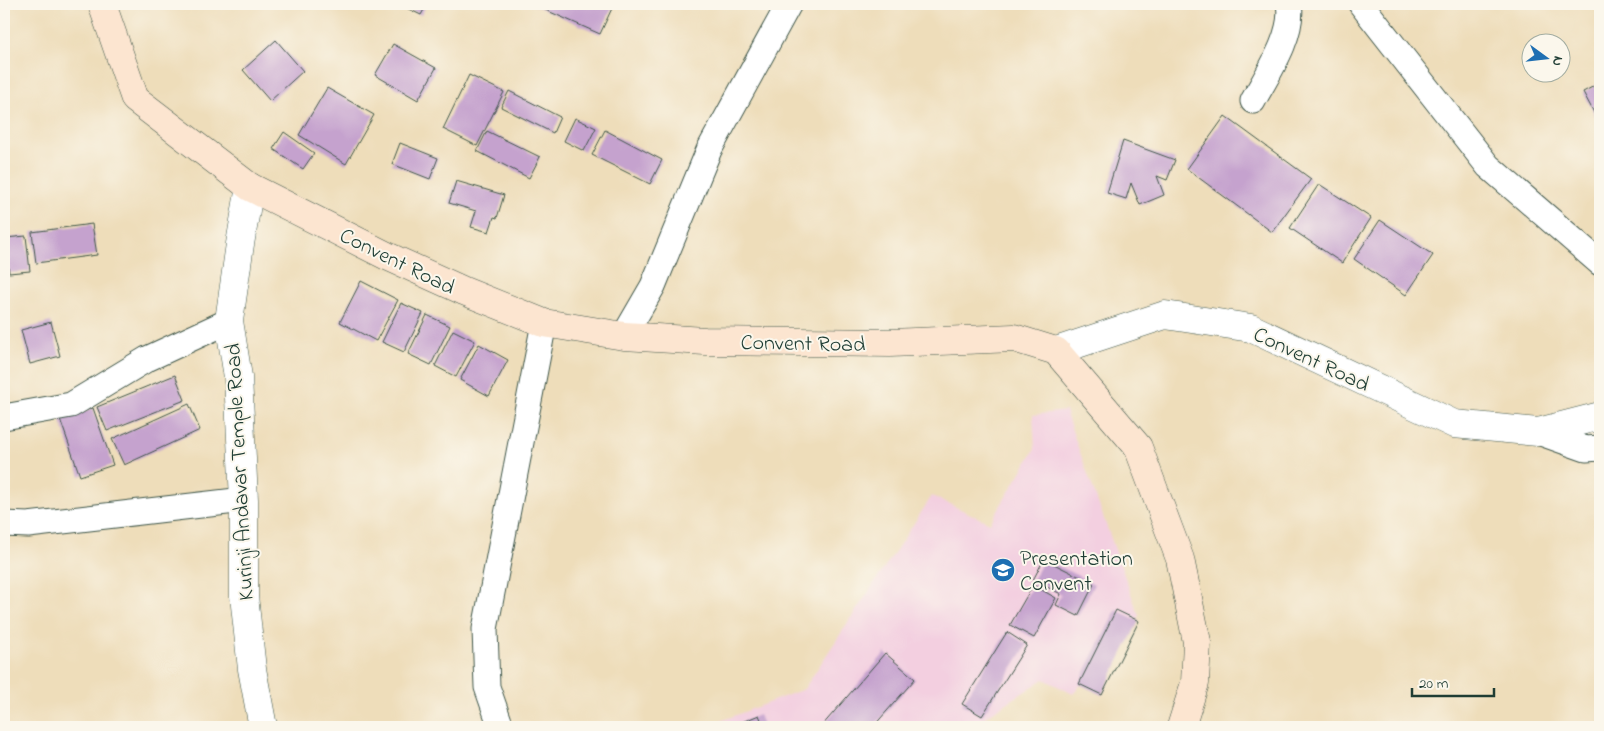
<svg xmlns="http://www.w3.org/2000/svg" width="1604" height="731" viewBox="0 0 1604 731" font-family="'Indie Flower',sans-serif">
	<rect width="100%" height="100%" fill="#fbf7ec"/>
	<filter id="ink" filterUnits="userSpaceOnUse"><feTurbulence type="fractalNoise" baseFrequency=".02" numOctaves="2"/><feDisplacementMap in="SourceGraphic" scale="10" xChannelSelector="R" yChannelSelector="G"/><feConvolveMatrix kernelMatrix="1 2 1 2 8 2 1 2 1" color-interpolation-filters="sRGB"/></filter>
	<filter id="wash" filterUnits="userSpaceOnUse"><feTurbulence type="fractalNoise" baseFrequency=".0096" numOctaves="4" result="noise"/><feDisplacementMap in="SourceGraphic" scale="20" xChannelSelector="R" yChannelSelector="G"/><feGaussianBlur stdDeviation="1.12" result="paint"/><feColorMatrix in="noise" values="0 0 0 0 0 0 0 0 0 0 0 0 0 0 0 0 0 1.4 0 .05"/><feComposite in="paint" operator="in"/></filter>
	<g filter="url(#wash)">
		<rect width="100%" height="100%" fill="#eeddba"/>
		<path fill="#f3cfe0" d="M1065,411L1139,616L1073,694L1044,679L970,727H705L804,689L932,496L990,523L1035,449L1033,415Z"/>
		<g id="blocks">
			<path fill="#c5a2ce" d="M398,4H427L421,15Z
				M532,4H614L600,34Z
				M276,40L303,71L270,101L243,70Z
				M393,44L436,68L418,100L375,75Z
				M469,75L504,92L477,146L443,129Z
				M1600,83V124L1583,92Z
				M327,88L374,115L346,164L299,135Z
				M509,91L560,117L553,133L501,107Z
				M1225,116L1311,179L1272,232L1187,169Z
				M575,118L596,128L584,151L564,141Z
				M605,130L662,160L650,184L592,155Z
				M487,131L540,157L529,178L477,151Z
				M284,132L314,153L303,169L273,149Z
				M1123,141L1175,160L1167,180L1157,176L1164,195L1140,205L1131,183L1126,199L1107,193Z
				M400,143L438,158L430,179L392,164Z
				M456,181L504,195L497,218L494,217L489,232L471,227L476,211L449,203Z
				M1319,184L1371,218L1342,263L1290,228Z
				M1380,220L1433,255L1406,295L1354,259Z
				M92,224L97,255L36,263L32,232Z
				M26,236L30,271L9,273L5,238Z
				M361,281L398,300L376,341L340,322Z
				M401,303L423,313L404,352L382,342Z
				M427,315L450,326L431,365L408,354Z
				M51,322L60,356L30,364L21,330Z
				M453,330L475,341L456,377L435,366Z
				M479,344L508,360L489,396L460,380Z
				M175,375L185,400L107,431L97,407Z
				M189,404L200,430L124,465L112,439Z
				M93,408L113,465L80,476L60,419Z
				M1044,559L1094,584L1078,616L1056,605L1061,594L1033,580Z
				M1033,585L1056,598L1034,638L1010,625Z
				M1116,610L1139,621L1102,695L1079,684Z
				M1007,632L1027,645L982,716L962,704Z
				M885,653L915,679L873,727H821Z
				M759,715L764,727H730Z"/>
		</g>
	</g>
	<g filter="url(#ink)">
		<use href="#blocks" fill-opacity="0" stroke="#3e5548" stroke-width="1"/>
		<g fill="none" stroke-linecap="round" stroke-linejoin="round">
			<g stroke="#3e5548" stroke-width="27">
				<path id="minor" d="M1361,4L1488,166L1600,263
					M1253,101C1267,75 1295,34 1289,4
					M624,336L653,286L709,150L789,4
					M4,417L71,405L147,359L229,321
					M1538,432L1586,449L1600,448
					M4,524L28,525L244,500
					M501,727L487,687L485,629L544,323"/>
			</g>
			<g stroke="#3e5548" stroke-width="29">
				<path id="tertiary" d="M250,187L240,244L229,321L238,377L244,500V596L252,669L263,727
					M1056,351L1165,315L1251,328L1454,424L1538,432L1600,416"/>
			</g>
			<g stroke="#3e5548" stroke-width="29">
				<path id="secondary" d="M102,4L135,99L250,187L387,256L464,291L544,323L624,336L705,341L890,343L1014,338L1056,351L1138,447L1180,559L1197,642L1195,683L1181,727"/>
			</g>
			<use href="#minor" stroke="#fff" stroke-width="25"/>
			<use href="#tertiary" stroke="#fff" stroke-width="28"/>
			<use href="#secondary" stroke="#fce5d0" stroke-width="28"/>
		</g>
	</g>
	<defs>
		<g id="school-disc" transform="scale(1.25)"><circle r="9.5" fill="#1f6fb2" stroke="#fbf7ec"/><path d="M0-5L7-2L0 1L-7-2ZM-4 1L0 2.5L4 1V4Q0 6-4 4Z" fill="#fff"/></g>
	</defs>
	<g fill-rule="evenodd">
		<use href="#school-disc" x="1003" y="570"/>
	</g>
	<g text-anchor="middle" stroke-width="4" stroke-linejoin="round" paint-order="stroke">
		<g font-size="22" fill="#1f3d34" stroke="#fbf7ec">
			<text transform="translate(398 260) rotate(26)" y="8">Convent Road</text>
			<text transform="translate(803 342) rotate(1)" y="8">Convent Road</text>
			<text transform="translate(1312 358) rotate(25)" y="8">Convent Road</text>
			<text transform="translate(238 472) rotate(-93)" y="8">Kurinji Andavar Temple Road</text>
		</g>
		<g font-size="22" fill="#1f3d34" stroke="#fbf7ec" text-anchor="start">
			<text x="1020" y="565">Presentation<tspan x="1020" dy="25">Convent</tspan></text>
		</g>
	</g>
	<rect width="1604" height="731" fill="none" stroke="#fbf7ec" stroke-width="20"/>
	<g transform="translate(1546 58) rotate(105)"><circle r="24" fill="#fbf7ec" stroke="#a3ada2"/>
	<path d="M0-4L9 19L0 12L-9 19Z" fill="#1f6fb2"/>
	<text y="-8" font-size="14" font-weight="bold" text-anchor="middle" fill="#1f3d34">N</text>
	</g>
	<path d="M1412 688v8h82v-8" fill="none" stroke="#1f3d34" stroke-width="2.5"/>
	<text x="1419" y="688" font-size="15" fill="#1f3d34" stroke="#fbf7ec" stroke-width="4" paint-order="stroke">20 m</text>
</svg>
